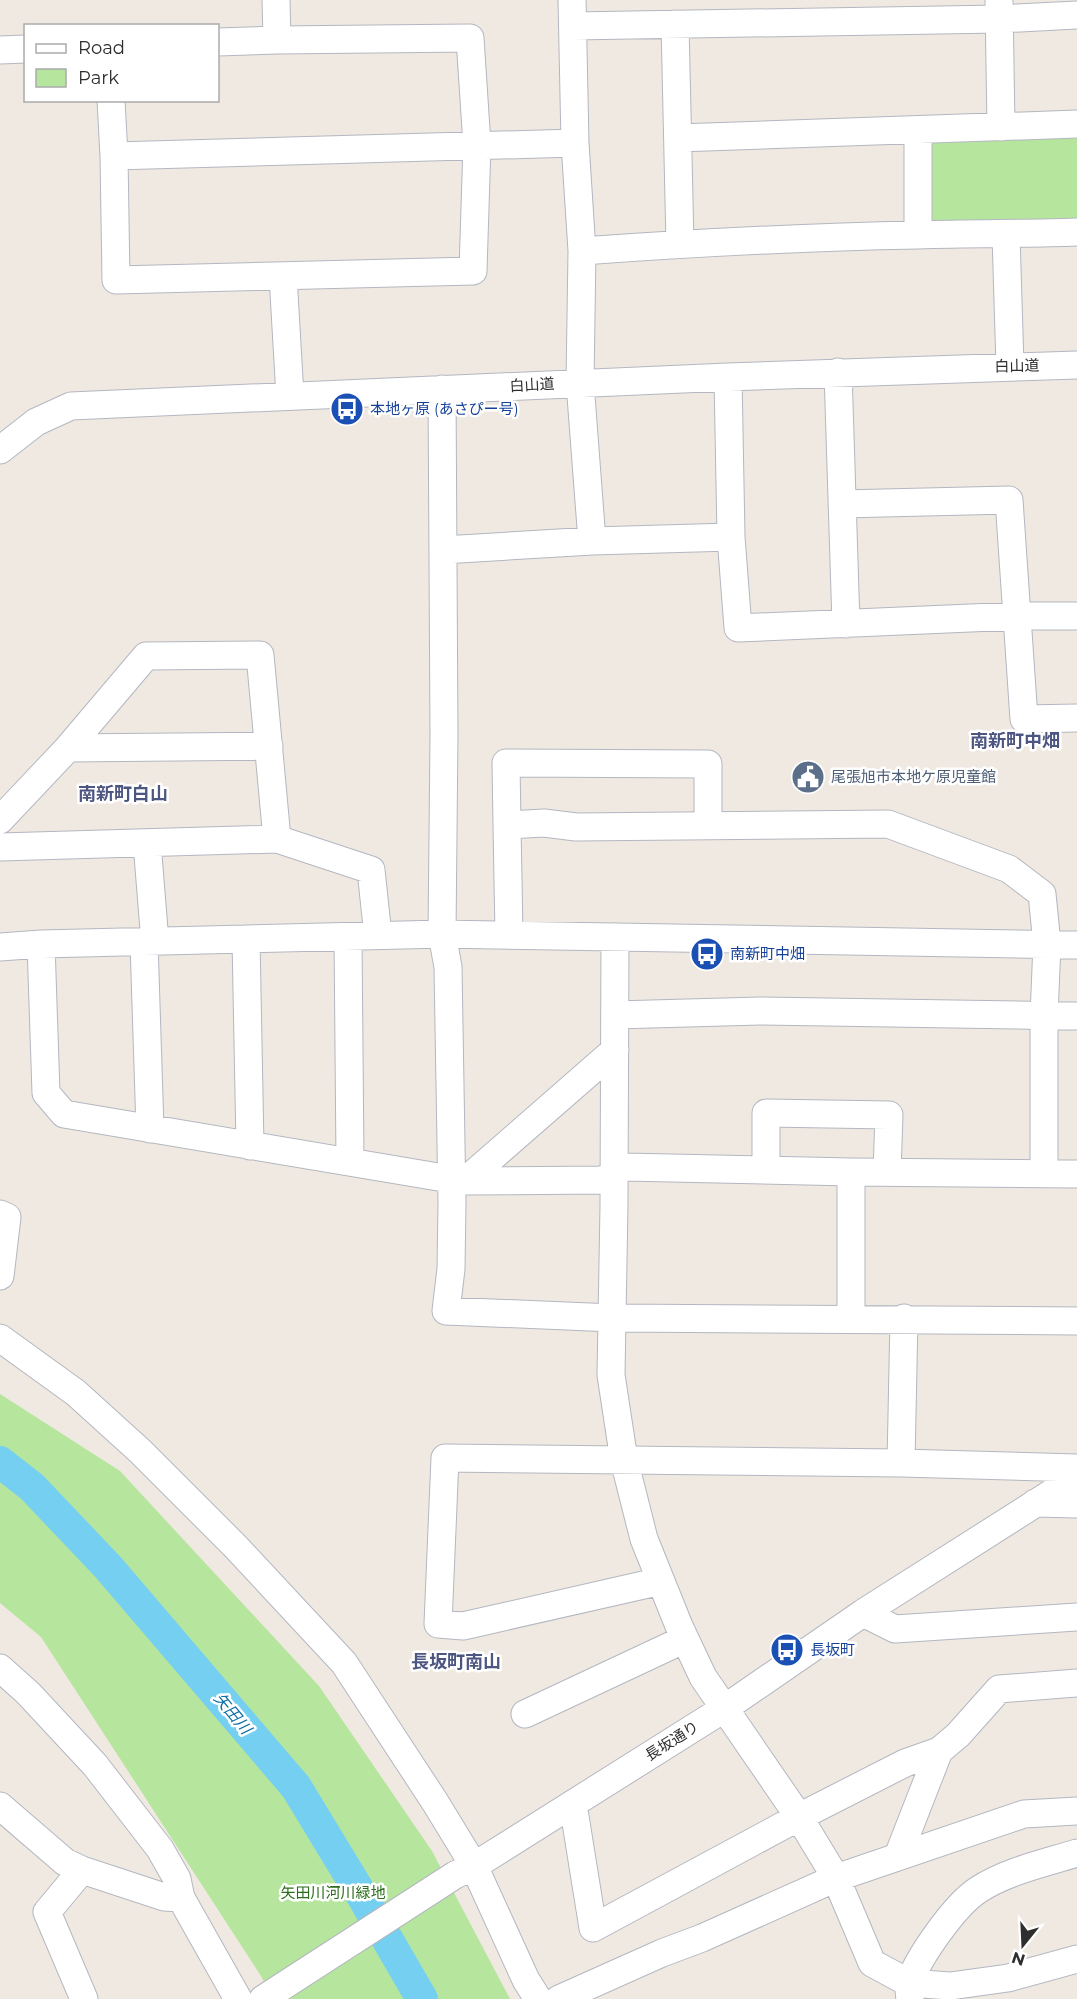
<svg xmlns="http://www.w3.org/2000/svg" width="1077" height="1999" viewBox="0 0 1077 1999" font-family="Montserrat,'Noto Sans JP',sans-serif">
	<rect width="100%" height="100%" fill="#efe9e1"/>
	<path fill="#b6e59e" d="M1077,135V222L926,228L932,141Z
		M0,1394L120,1471L319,1686L432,1851L510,1999H273L261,1976L41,1637L0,1603Z"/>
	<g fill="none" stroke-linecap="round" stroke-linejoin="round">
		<path stroke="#75cff0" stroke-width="32" d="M0,1462L32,1487L108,1567L296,1787L364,1899L422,1999"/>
		<g stroke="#b4b7c1" stroke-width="29">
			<path id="minor" d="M276,0L277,40
				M572,0L575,143L582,251L580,383L592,541
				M999,2L1001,127
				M675,24L680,244
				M573,26L999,19L1077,15
				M0,50L26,49
				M111,100L114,156L116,280L473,271L477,145L470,38L277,40L218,42
				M678,138L1077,124
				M114,156L575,143
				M918,235V130
				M1006,235L1010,366
				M582,251C693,243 806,237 918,235C971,233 1024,234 1077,232
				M283,276L290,396
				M838,372L846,624
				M728,377L731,537L738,628L1017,616H1077
				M442,389L444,735L442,934L448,967L452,1203L451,1269L446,1311L613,1318L1077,1321
				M0,450L36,422L71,406L728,377L1077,365
				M842,504L1009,500L1024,719L1077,718
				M443,550L592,541L731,537
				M68,748L269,746
				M0,820L68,748L146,656L260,655L277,839L371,870L378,936
				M507,825L506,763L708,764V825
				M147,843L155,942
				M0,847L277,839
				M509,935L507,825L544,823L576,827L888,824L1009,869L1042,894L1047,944L1044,1016V1173
				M348,937L350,1162
				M615,937L614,1205L611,1375L624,1460L644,1539L679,1626L703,1677L799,1817L836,1878L872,1963L909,1983L950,1986L1008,1978L1077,1959
				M246,939L250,1146
				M144,942L150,1129
				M41,944L46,1093L64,1114L450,1179L465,1181L604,1180L615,1171L624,1167L851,1172L1077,1174
				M0,947L41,944L442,934L1077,945
				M615,1015L760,1011L1077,1016
				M766,1170V1113L889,1115L887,1172
				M851,1172V1318
				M465,1181L615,1050
				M0,1214L7,1217L0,1276
				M0,1338L76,1393L140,1451L235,1546L344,1663L435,1802L474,1866L526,1980L538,1999
				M901,1463L904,1318
				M1035,1503L1077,1504
				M661,1581L463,1626L438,1624L445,1458L901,1463L1077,1468
				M863,1613L895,1629L1077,1617
				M0,1668L28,1693L95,1765L160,1849L177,1879L181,1898L238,1999
				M525,1714L685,1639
				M573,1804L593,1928L799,1817L905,1763L939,1751L958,1735L999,1689L1077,1683
				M0,1806L65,1862L82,1870L164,1897L181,1898
				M898,1856L939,1751
				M82,1870L47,1912L84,1999
				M263,1999L455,1875L474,1866L725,1708L863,1613L1077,1477
				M559,1999L662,1953L702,1938L836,1878L1024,1814L1077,1811
				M910,1999C909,1993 908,1986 910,1981C920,1955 955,1905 978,1890C1007,1871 1045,1863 1077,1853"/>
		</g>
		<use href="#minor" stroke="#fff" stroke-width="27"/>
	</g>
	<defs>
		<g id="bus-disc" transform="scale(1.725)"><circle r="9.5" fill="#1a4fb4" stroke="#fff"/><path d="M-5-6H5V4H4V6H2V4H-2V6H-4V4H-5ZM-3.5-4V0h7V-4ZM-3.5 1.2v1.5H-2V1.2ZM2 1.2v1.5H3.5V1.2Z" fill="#fff"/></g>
		<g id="civic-disc" transform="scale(1.725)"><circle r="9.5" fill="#5c6f8a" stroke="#fff"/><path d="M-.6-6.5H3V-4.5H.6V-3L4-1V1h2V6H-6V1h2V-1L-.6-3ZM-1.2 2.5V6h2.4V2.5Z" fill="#fff"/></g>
	</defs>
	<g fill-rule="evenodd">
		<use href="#bus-disc" x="347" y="409"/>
		<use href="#civic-disc" x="808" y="777"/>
		<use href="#bus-disc" x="707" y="954"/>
		<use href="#bus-disc" x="787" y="1650"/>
	</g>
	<g text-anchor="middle" stroke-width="5" stroke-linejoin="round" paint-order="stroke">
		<g font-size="15" fill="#2e2e2e" stroke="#fff">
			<text transform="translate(1017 366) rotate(-1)" y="5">白山道</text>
			<text transform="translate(532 385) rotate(-3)" y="5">白山道</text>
			<text transform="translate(672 1741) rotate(-32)" y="5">長坂通り</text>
		</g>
		<g font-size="15" fill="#164399" stroke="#fff" text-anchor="start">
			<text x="370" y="414">本地ヶ原 (あさぴー号)</text>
			<text x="730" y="959">南新町中畑</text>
			<text x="810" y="1655">長坂町</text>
		</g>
		<g font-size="15" fill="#4e5e75" stroke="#fff" text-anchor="start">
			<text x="831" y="782">尾張旭市本地ケ原児童館</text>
		</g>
		<g font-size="15" fill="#2c6e1b" stroke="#fff">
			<text x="333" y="1898">矢田川河川緑地</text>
		</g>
		<g font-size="16" font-style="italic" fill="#0d6fa3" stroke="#fff">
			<text transform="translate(233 1713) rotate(50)" y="6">矢田川</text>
		</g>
		<g font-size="18" font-weight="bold" fill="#4d5680" stroke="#fff">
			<text x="1015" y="747">南新町中畑</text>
			<text x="123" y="800">南新町白山</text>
			<text x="456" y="1668">長坂町南山</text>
		</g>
	</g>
	<rect x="24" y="24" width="195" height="78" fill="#ffffff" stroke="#ababab" stroke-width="1.5"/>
	<rect x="36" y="44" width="30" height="9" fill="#ffffff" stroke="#ababab" stroke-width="1.5"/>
	<text x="78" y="54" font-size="18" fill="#2e2e2e">Road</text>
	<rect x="36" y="69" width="30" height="18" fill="#b6e59e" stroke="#ababab" stroke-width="1.5"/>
	<text x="78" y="84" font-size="18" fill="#2e2e2e">Park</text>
	<g transform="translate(1023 1945) rotate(198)" stroke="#ffffff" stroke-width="4.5" paint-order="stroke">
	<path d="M0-4.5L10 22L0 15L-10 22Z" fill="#2e2e2e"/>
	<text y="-9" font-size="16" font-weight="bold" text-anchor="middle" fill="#2e2e2e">N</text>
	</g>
</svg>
